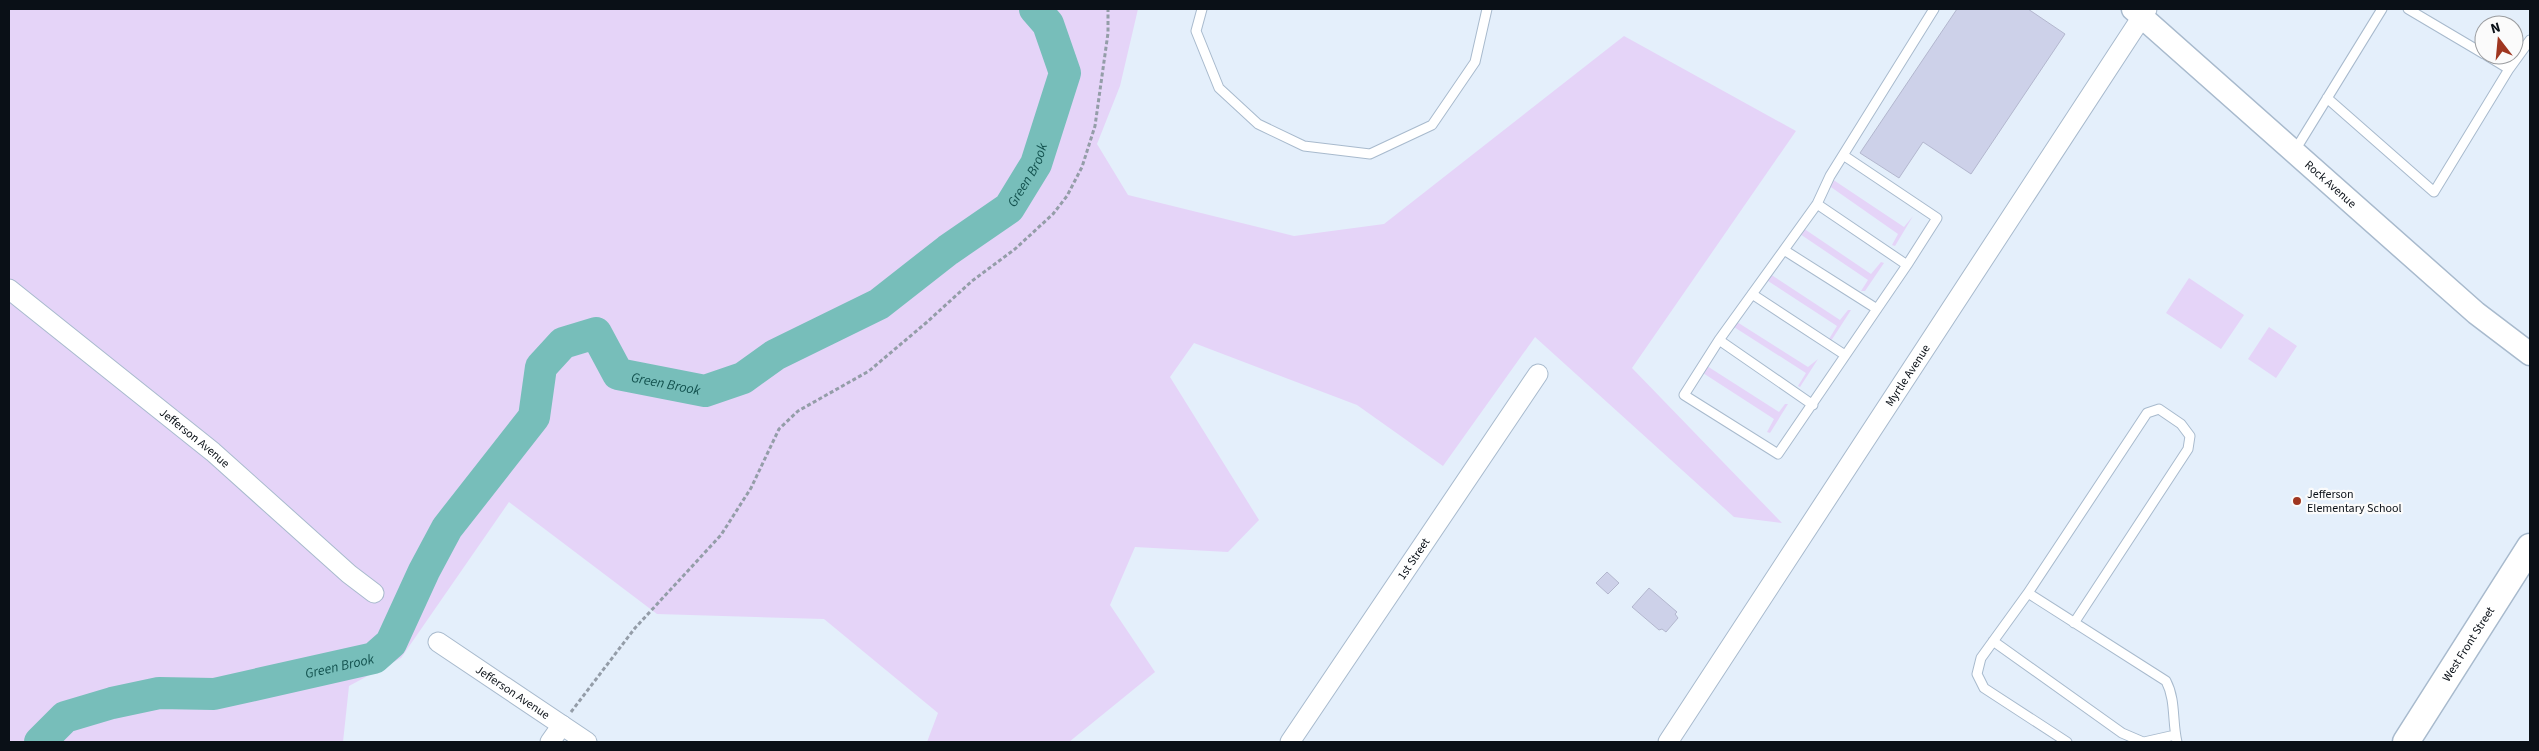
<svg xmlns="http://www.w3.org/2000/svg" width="2539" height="751" viewBox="0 0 2539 751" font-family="'Source Sans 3',sans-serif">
	<rect width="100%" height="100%" fill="#e4effb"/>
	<path fill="#e5d4f8" d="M9,9H1138L1120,86L1097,144L1128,195L1294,236L1384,224L1624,36L1796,131L1632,368L1782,523L1734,517L1535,337L1443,466L1357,405L1194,343L1170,377L1259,520L1228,552L1135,547L1110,605L1155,672L1069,742H927L938,713L824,619L657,614L509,502L401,658L349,686L343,742H9Z
		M1832,179L1904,227L1913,216L1895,246L1892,245L1898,234L1828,185Z
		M1800,226L1871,274L1881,262L1884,263L1865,291H1861L1868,280L1797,232Z
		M1770,274L1840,320L1848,310H1851L1831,341L1829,339L1837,326L1765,279Z
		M2189,278L2244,315L2221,349L2166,313Z
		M1737,322L1808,367L1818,359L1800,387L1798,386L1806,373L1734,327Z
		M2269,327L2297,346L2276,378L2248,359Z
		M1707,366L1779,412L1785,404H1788L1770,433L1767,432L1774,419L1703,373Z"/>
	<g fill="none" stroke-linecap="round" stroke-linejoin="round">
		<path stroke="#77beba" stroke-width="32" id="s1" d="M40,742L65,717L112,703L159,693L214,694L374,658L391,643L424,571L447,528L534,417L541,367L563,343L596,333L618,374L705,391L743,378L775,355L879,304L948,250L1009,208L1036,164L1065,73L1048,24L1035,9"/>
	</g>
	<path fill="#cdd1e9" stroke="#b3b7ce" d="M1957,9H2028L2065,34L1971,174L1923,142L1899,178L1860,153Z
		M1607,572L1619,583L1608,594L1596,583Z
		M1649,588L1677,612L1675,614L1678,618L1666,632L1662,629L1659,630L1632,607Z"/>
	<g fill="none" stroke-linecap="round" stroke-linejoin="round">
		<g stroke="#a8bacd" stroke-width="11">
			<path id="service" d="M1202,9L1196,31L1219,88L1258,124L1304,146L1370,154L1432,125L1475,62L1487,9
				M2408,9L2484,54
				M2486,55L2509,69
				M2327,98L2434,192L2509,69L2530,40
				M2294,152L2382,9
				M1817,204L1907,265L1937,218L1843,155
				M1784,250L1877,309
				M1907,265L1778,454L1684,395L1719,340L1817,204L1830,176L1934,9
				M1752,294L1845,355
				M1719,340L1813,405
				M2028,593L2147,413L2159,409L2181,424L2190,436L2188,449L2074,623
				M1993,641L2122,733L2143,742
				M2067,742L1984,688L1977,674L1981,658L2028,593L2166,681C2176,700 2172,721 2177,742
				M2144,742L2175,735"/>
		</g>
		<g stroke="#a8bacd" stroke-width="21">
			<g id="minor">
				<path id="s2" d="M9,289L213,452L349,574L374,593"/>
				<path id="s3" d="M438,642L587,742"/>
				<path d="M550,742L562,725"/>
				<path id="s4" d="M1290,742L1538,374"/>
				<path id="s5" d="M1668,742L2147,9"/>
			</g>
		</g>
		<g stroke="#a8bacd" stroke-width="25">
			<g id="tertiary">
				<path id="s6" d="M2133,9L2476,313L2530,354"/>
			</g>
		</g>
		<g stroke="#a8bacd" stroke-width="29">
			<g id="secondary">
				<path id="s7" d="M2406,742L2530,547"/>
			</g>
		</g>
		<path stroke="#949da8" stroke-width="3" stroke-dasharray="4 2.5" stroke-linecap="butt" d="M571,712L635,628L721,535L751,488L779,429L798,411L869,371L927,322L972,281L1015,249L1053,214L1067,196L1082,167L1095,126L1108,33V9"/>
		<use href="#service" stroke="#fff" stroke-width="9"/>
		<use href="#minor" stroke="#fff" stroke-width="19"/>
		<use href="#tertiary" stroke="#fff" stroke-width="22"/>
		<use href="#secondary" stroke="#fff" stroke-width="26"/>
	</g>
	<circle fill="#9f3620" stroke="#fbfbfb" stroke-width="2" cx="2297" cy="501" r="5"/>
	<g text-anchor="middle" stroke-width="4.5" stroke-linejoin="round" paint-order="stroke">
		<g font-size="12" fill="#0a1017" stroke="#fbfbfb">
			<text dy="4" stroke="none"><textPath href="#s6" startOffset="264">Rock Avenue</textPath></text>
			<text dy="4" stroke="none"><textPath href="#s5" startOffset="438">Myrtle Avenue</textPath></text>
			<text dy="4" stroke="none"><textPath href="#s2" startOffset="238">Jefferson Avenue</textPath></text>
			<text dy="4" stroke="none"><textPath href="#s4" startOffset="221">1st Street</textPath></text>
			<text dy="4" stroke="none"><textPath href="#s7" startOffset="116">West Front Street</textPath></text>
			<text dy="4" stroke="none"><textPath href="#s3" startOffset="90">Jefferson Avenue</textPath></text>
		</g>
		<g font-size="12" fill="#0a1017" stroke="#fbfbfb" text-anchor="start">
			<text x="2307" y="498">Jefferson<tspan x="2307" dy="14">Elementary School</tspan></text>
		</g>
		<g font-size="14" font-style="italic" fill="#13524f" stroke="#fbfbfb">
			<text dy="5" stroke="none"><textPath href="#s1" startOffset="1291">Green Brook</textPath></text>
			<text dy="5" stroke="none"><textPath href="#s1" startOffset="856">Green Brook</textPath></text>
			<text dy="5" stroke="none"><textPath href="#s1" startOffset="316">Green Brook</textPath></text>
		</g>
	</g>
	<rect width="2539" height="751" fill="none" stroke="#0a1017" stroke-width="20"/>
	<g transform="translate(2499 40) rotate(344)"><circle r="24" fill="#fbfbfb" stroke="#9b9da0"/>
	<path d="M0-4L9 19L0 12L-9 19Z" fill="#9f3620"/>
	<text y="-8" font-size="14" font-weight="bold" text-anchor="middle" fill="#0a1017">N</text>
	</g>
</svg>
